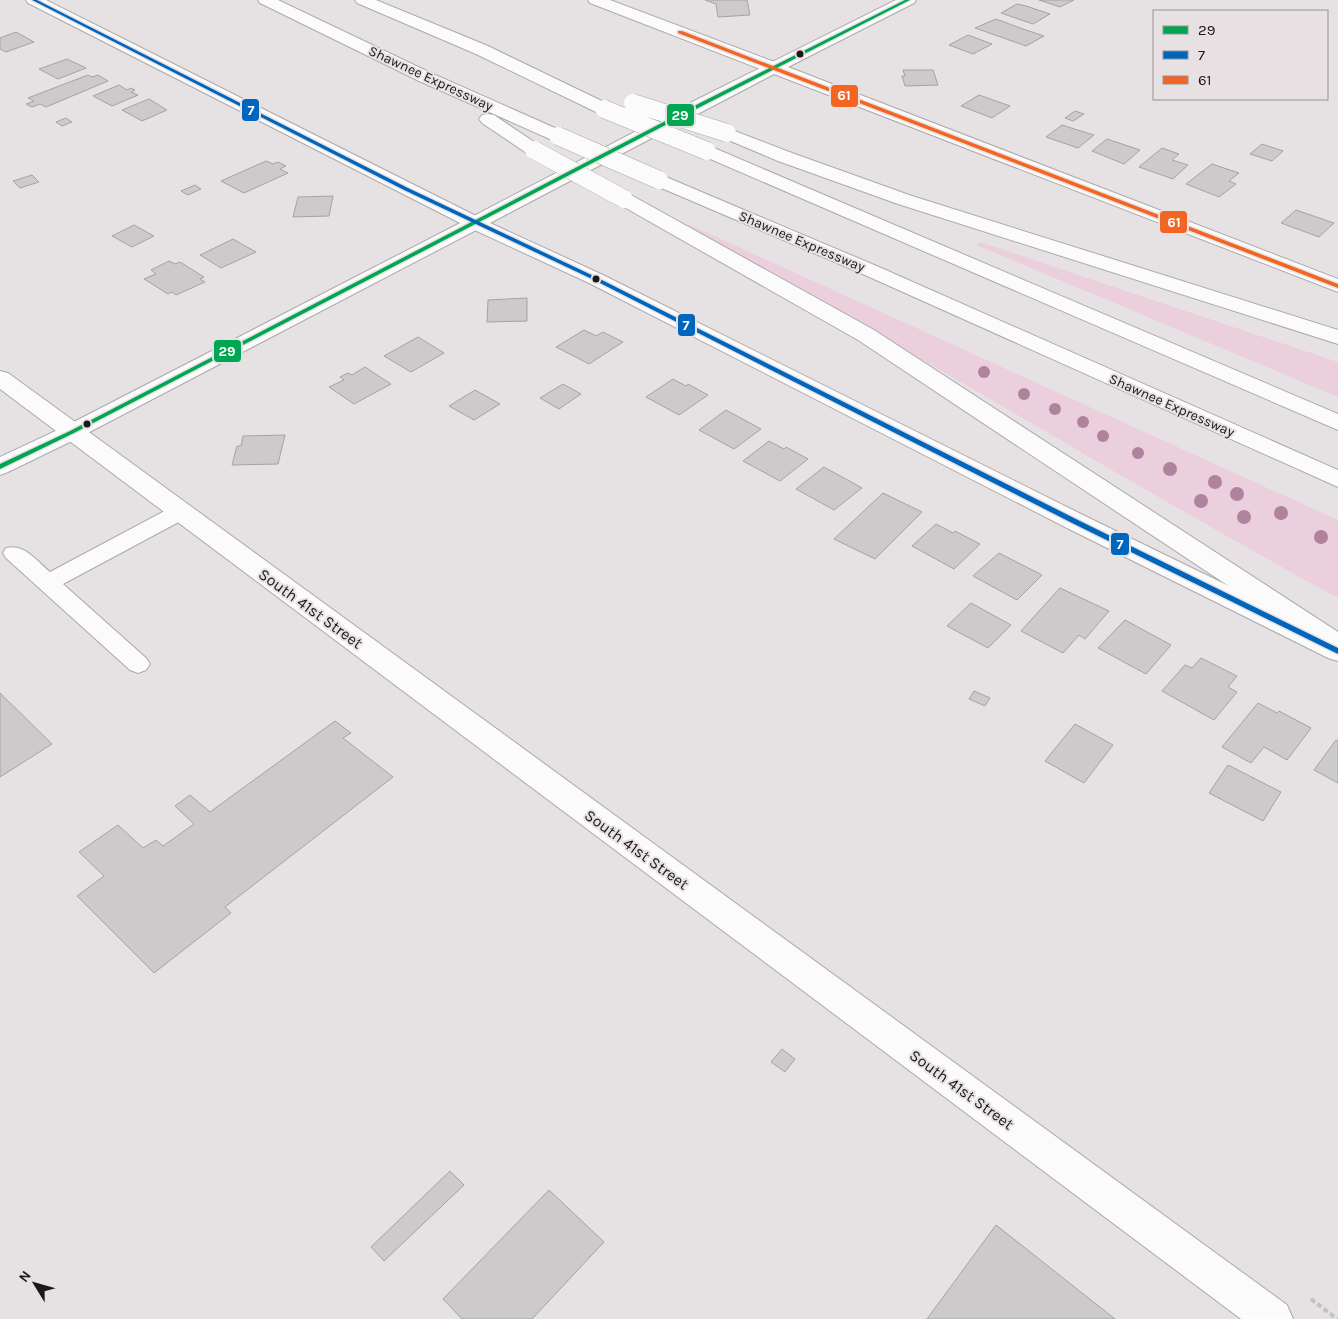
<svg xmlns="http://www.w3.org/2000/svg" width="1338" height="1319" viewBox="0 0 1338 1319" font-family="Karla,sans-serif">
	<rect width="100%" height="100%" fill="#e6e2e4"/>
	<path fill="#ebcfdd" d="M690,225L1338,520V598C1118,478 906,346 686,226Z
		M980,242L1338,362V397L976,245Z"/>
	<path fill="#cdcacc" stroke="#a5a2a3" d="M705,0H747L750,15L718,17L716,4Z
		M1039,0H1074L1060,7Z
		M1017,4L1026,6L1050,14L1033,24L1001,13Z
		M996,19L1023,29L1044,36L1026,46L975,28Z
		M16,32L34,42L6,52L0,49V38Z
		M968,35L992,44L973,54L949,45Z
		M67,59L86,68L58,79L39,69Z
		M903,70H933L938,85L905,86L902,76H905Z
		M88,75L92,77L98,75L108,81L46,107L40,104L32,107L26,104L34,101L28,98Z
		M119,85L127,90L131,88L135,90L131,92L138,95L112,106L93,96Z
		M979,95L1010,106L992,118L961,106Z
		M149,99L167,110L142,121L122,110Z
		M1075,111L1084,114L1073,121L1065,118Z
		M66,118L72,122L62,126L56,122Z
		M1062,125L1084,132L1094,135L1078,148L1046,137Z
		M1107,139L1140,150L1124,164L1092,151Z
		M1262,144L1283,151L1272,161L1250,154Z
		M1162,148L1179,154L1172,160L1188,165L1173,179L1139,167Z
		M266,161L273,164L278,162L286,166L280,169L288,173L244,193L221,181Z
		M1212,164L1239,173L1229,181L1236,184L1219,197L1186,184Z
		M32,175L39,182L20,188L13,181Z
		M195,185L201,189L188,195L181,191Z
		M333,196L329,216L293,217L298,197Z
		M1296,210L1334,223L1319,237L1281,223Z
		M134,225L154,236L132,247L112,236Z
		M233,239L256,252L221,268L200,255Z
		M169,261L175,264L180,262L204,277L200,279L205,282L176,295L172,292L168,294L144,279L156,274L151,270Z
		M527,298V321L487,322L488,300Z
		M584,330L596,336L603,332L623,342L589,364L556,347Z
		M418,337L444,353L411,372L384,356Z
		M365,367L391,384L354,404L329,387L344,380L340,377L348,373L352,375Z
		M673,379L686,386L688,384L708,395L679,415L646,397Z
		M563,384L581,394L559,409L540,398Z
		M475,390L500,404L474,420L449,406Z
		M726,410L761,429L734,449L699,430Z
		M285,435L278,464L232,465L237,446H241L243,436Z
		M769,441L784,449L786,447L808,459L780,481L743,461Z
		M824,467L862,488L834,510L796,489Z
		M883,493L922,512L875,559L834,539Z
		M936,524L953,533L955,531L980,544L954,569L912,546Z
		M999,553L1042,575L1017,600L973,576Z
		M1060,588L1109,611L1085,639L1079,635L1063,653L1021,631Z
		M971,603L1011,625L988,648L947,626Z
		M1125,620L1171,645L1146,674L1098,648Z
		M1201,658L1237,676L1228,687L1237,692L1214,720L1162,691L1185,665L1192,668Z
		M974,691L990,698L985,706L969,699Z
		M0,693L52,744L0,777Z
		M1258,703L1277,713L1279,711L1311,728L1287,760L1264,747L1251,763L1222,747Z
		M335,721L351,733L343,738L393,777L225,907L231,913L154,973L77,896L104,876L79,852L118,825L143,848L156,840L163,846L194,824L175,806L190,795L210,812Z
		M1075,724L1113,745L1084,783L1045,761Z
		M1336,740L1338,741V783L1314,770Z
		M1228,765L1281,792L1263,821L1209,793Z
		M782,1049L795,1059L785,1072L771,1062Z
		M450,1171L464,1185L384,1261L371,1247Z
		M549,1190L604,1242L532,1319H462L443,1299Z
		M996,1225L1058,1274L1115,1319H927Z"/>
	<g fill="none" stroke-linecap="round" stroke-linejoin="round">
		<g stroke="#aca9aa" stroke-width="2">
			<path id="service" d="M180,505L188,507L191,512L188,517L63,584L146,658L150,664L146,670L138,673L130,670L6,558L3,553L6,548C24,543 37,561 50,572L172,507Z"/>
		</g>
		<g stroke="#aca9aa" stroke-width="2">
			<path id="minor" d="M26,0H46L482,219L485,223L482,227L475,229L468,227L28,3Z
				M588,0H610L780,64L782,68L780,72H768L590,3Z
				M0,371L8,373L1287,1305L1293,1319H1241L0,389Z"/>
		</g>
		<g stroke="#aca9aa" stroke-width="2">
			<path id="tertiary" d="M475,217L482,219L485,223L482,227L80,437L8,472L0,475V457L64,427L468,219Z"/>
		</g>
		<g stroke="#aca9aa" stroke-width="2">
			<path id="secondary" d="M896,0H916L914,3L788,67L1338,279V292L774,74L490,223L603,275L1085,516L1338,639V661L1328,658L1067,528L589,283L468,227L465,223L468,219L694,101Z"/>
		</g>
		<g stroke="#aca9aa" stroke-width="2">
			<path id="motorway" d="M258,0H278L431,73L564,132L567,136L564,140L558,141L552,140L419,81L260,3Z
				M355,0H376L488,46L610,105L613,109L610,113L604,114L598,113L476,54L357,3Z
				M488,114L494,115L540,146L543,150L540,154L534,156L528,154L482,123L479,119L482,115Z
				M727,128L792,153L912,196L1338,330V344L898,204L778,161L721,137L718,133L721,129Z
				M707,145L1338,414V430L701,155L698,151L701,147Z
				M659,174L879,267L1338,470V487L865,275L652,184L650,180L652,176Z
				M624,193L631,195L874,330L1338,632V655L1328,652L858,340L617,203L614,199L617,195Z"/>
		</g>
		<path stroke="#c3c1c2" stroke-width="4" stroke-dasharray="5 3" stroke-linecap="butt" d="M1311,1299L1337,1319"/>
		<use href="#service" fill="#fbfbfb" fill-rule="evenodd"/>
		<use href="#minor" fill="#fbfbfb" fill-rule="evenodd"/>
		<use href="#tertiary" fill="#fbfbfb" fill-rule="evenodd"/>
		<use href="#secondary" fill="#fbfbfb" fill-rule="evenodd"/>
		<use href="#motorway" fill="#fbfbfb" fill-rule="evenodd"/>
		<g stroke="#aca9aa" stroke-width="19" stroke-linecap="butt">
			<path id="motorway-bridge" d="M633,103L727,133
				M604,109L707,151
				M558,136L659,180
				M534,150L624,199"/>
		</g>
		<use href="#motorway-bridge" stroke="#fbfbfb" stroke-width="18"/>
		<g stroke="#e7e1e4" stroke-width="3">
			<path id="bus-1" d="M905,0H910L702,106L74,433L0,469V464L70,431L698,104Z"/>
		</g>
		<g stroke="#e7e1e4" stroke-width="3">
			<path id="bus-2" d="M32,0H37L408,188L598,278L1078,520L1338,648V654L1074,524L594,280L404,190Z"/>
		</g>
		<g stroke="#e7e1e4" stroke-width="3">
			<path id="bus-3" d="M678,31H682L1338,284V288L678,33Z"/>
		</g>
		<use href="#bus-1" fill="#00a651" fill-rule="evenodd"/>
		<use href="#bus-2" fill="#0065bd" fill-rule="evenodd"/>
		<use href="#bus-3" fill="#f26522" fill-rule="evenodd"/>
	</g>
	<g fill="#b0839c">
		<circle cx="984" cy="372" r="6"/>
		<circle cx="1024" cy="394" r="6"/>
		<circle cx="1055" cy="409" r="6"/>
		<circle cx="1083" cy="422" r="6"/>
		<circle cx="1103" cy="436" r="6"/>
		<circle cx="1138" cy="453" r="6"/>
		<circle cx="1170" cy="469" r="7"/>
		<circle cx="1215" cy="482" r="7"/>
		<circle cx="1237" cy="494" r="7"/>
		<circle cx="1201" cy="501" r="7"/>
		<circle cx="1281" cy="513" r="7"/>
		<circle cx="1244" cy="517" r="7"/>
		<circle cx="1321" cy="537" r="7"/>
	</g>
	<g fill="#1a1819" stroke="#e7e1e4" stroke-width="2">
		<circle cx="800" cy="54" r="4.5"/>
		<circle cx="596" cy="279" r="4.5"/>
		<circle cx="87" cy="424" r="4.5"/>
	</g>
	<g text-anchor="middle" stroke-width="4" stroke-linejoin="round" paint-order="stroke">
		<g font-size="14" fill="#1a1819" stroke="#e7e1e4">
			<text transform="translate(431 78) rotate(25)" y="5">Shawnee Expressway</text>
			<text transform="translate(802 241) rotate(23)" y="5">Shawnee Expressway</text>
			<text transform="translate(1172 405) rotate(24)" y="5">Shawnee Expressway</text>
		</g>
		<g font-size="16" fill="#1a1819" stroke="#e7e1e4">
			<text transform="translate(311 608) rotate(36)" y="6">South 41st Street</text>
			<text transform="translate(637 849) rotate(36)" y="6">South 41st Street</text>
			<text transform="translate(962 1089) rotate(36)" y="6">South 41st Street</text>
		</g>
	</g>
	<g stroke="#e7e1e4" stroke-width="2">
		<rect x="830" y="84" width="29" height="24" rx="5" fill="#f26522"/>
		<rect x="241" y="98" width="19" height="24" rx="5" fill="#0065bd"/>
		<rect x="666" y="103" width="29" height="24" rx="5" fill="#00a651"/>
		<rect x="1159" y="210" width="29" height="24" rx="5" fill="#f26522"/>
		<rect x="677" y="313" width="19" height="24" rx="5" fill="#0065bd"/>
		<rect x="213" y="339" width="29" height="24" rx="5" fill="#00a651"/>
		<rect x="1110" y="532" width="20" height="24" rx="5" fill="#0065bd"/>
	</g>
	<g font-size="14" text-anchor="middle" font-weight="bold" fill="#fff">
		<text x="844" y="100">61</text>
		<text x="251" y="115">7</text>
		<text x="680" y="120">29</text>
		<text x="1174" y="227">61</text>
		<text x="686" y="330">7</text>
		<text x="227" y="356">29</text>
		<text x="1120" y="549">7</text>
	</g>
	<rect x="1153" y="10" width="175" height="90" fill="#e7e1e4" stroke="#959193"/>
	<rect x="1163" y="26" width="25" height="8" fill="#00a651" stroke="#959193"/>
	<text x="1198" y="35" font-size="15" fill="#1a1819">29</text>
	<rect x="1163" y="51" width="25" height="8" fill="#0065bd" stroke="#959193"/>
	<text x="1198" y="60" font-size="15" fill="#1a1819">7</text>
	<rect x="1163" y="76" width="25" height="8" fill="#f26522" stroke="#959193"/>
	<text x="1198" y="85" font-size="15" fill="#1a1819">61</text>
	<g transform="translate(35 1284) rotate(307)" stroke="#e7e1e4" stroke-width="4" paint-order="stroke">
	<path d="M0-4L9 19L0 12L-9 19Z" fill="#1a1819"/>
	<text y="-8" font-size="14" font-weight="bold" text-anchor="middle" fill="#1a1819">N</text>
	</g>
</svg>
